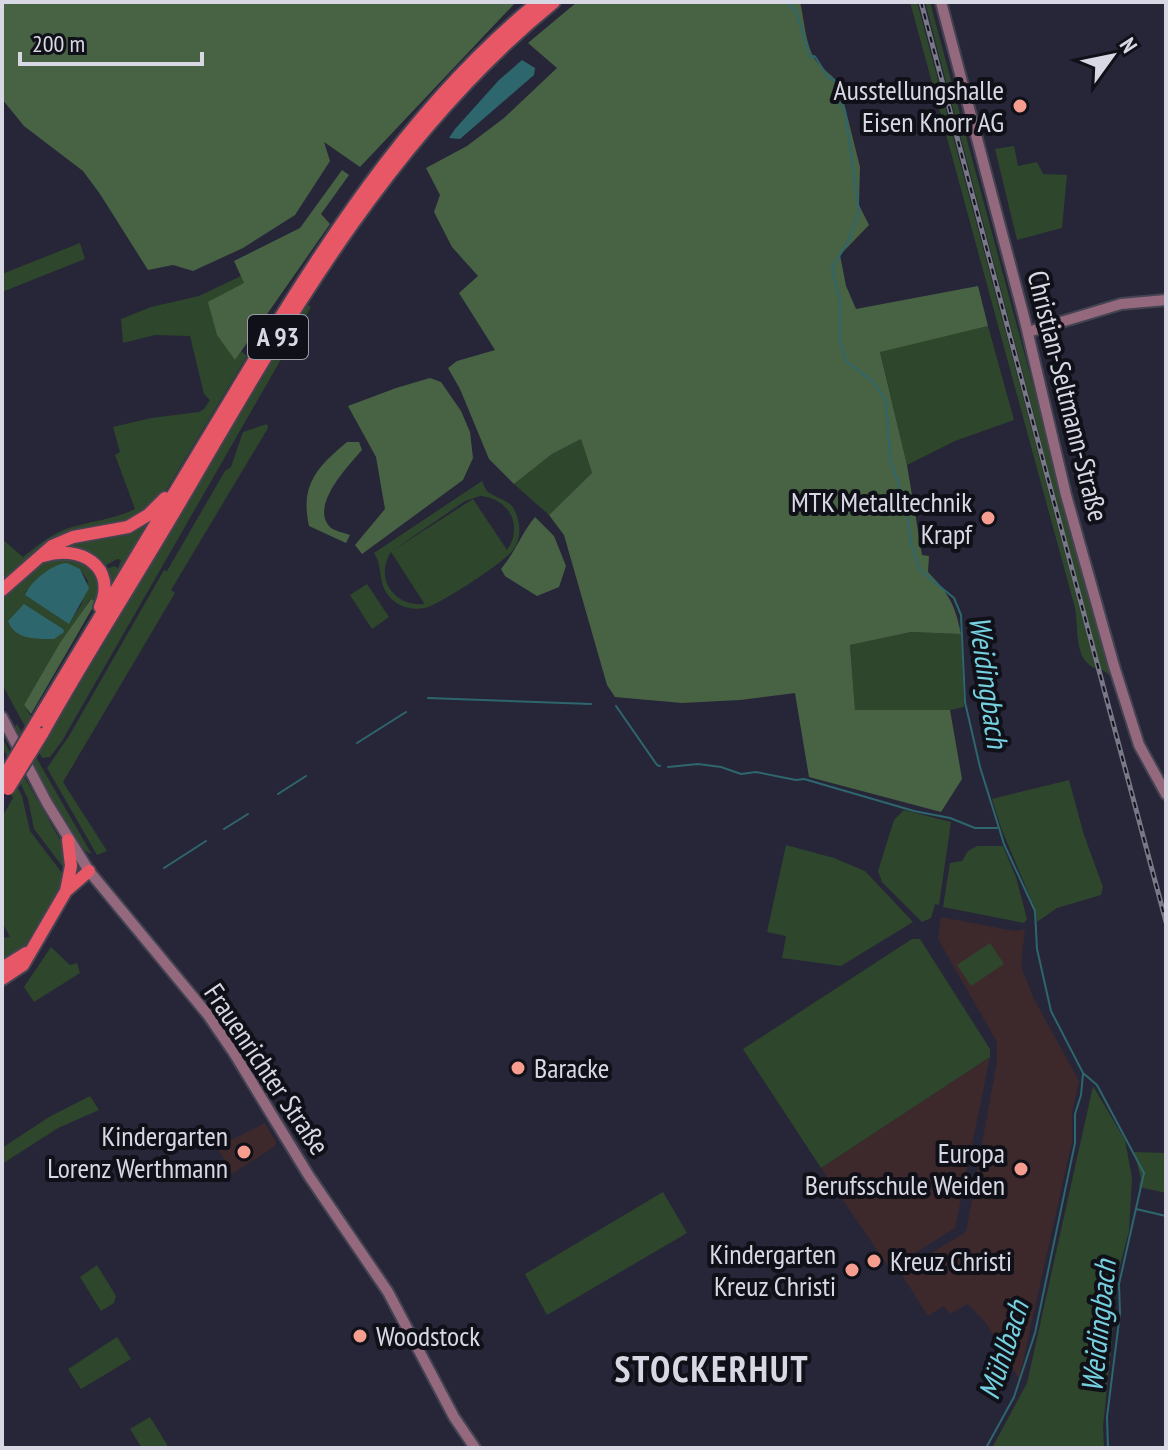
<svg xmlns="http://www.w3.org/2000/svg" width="1168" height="1450" viewBox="0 0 1168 1450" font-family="'PT Sans Narrow',sans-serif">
	<rect width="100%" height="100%" fill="#262638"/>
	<path fill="#3d292c" d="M941,917L1015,931L1025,929L1021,963L1023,972L1034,999L1079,1081L1072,1113V1141L1019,1379L986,1323L968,1304L950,1314L944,1306L928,1316L900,1272L966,1232L997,1061V1042L938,939Z
		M990,1057L955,1228L890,1269L821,1168Z
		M265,1123L276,1142L275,1146L232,1174L217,1147Z"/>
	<path fill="#2e462b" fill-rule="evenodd" d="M910,2H917L1096,669C1073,659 1079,629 1075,608Z
		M925,2H930L1111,676L1101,669Z
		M1014,146L1018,166L1037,162L1043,174L1067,175L1062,228L1017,240L995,149Z
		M80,243L85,259L2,292V274Z
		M241,276L244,283L235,360L241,351L247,356L165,492L131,522L46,546L2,582V539L23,557C36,547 50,535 66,529C90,521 112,520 135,509L115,455L120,452L113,427L151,418L199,412L204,409L210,400L204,394L190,336L155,335L123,343L121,319L151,307L199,296Z
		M306,304L311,307L62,741L50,757L42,758L2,684V596L37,565L55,555L89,564C96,576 103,589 96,602L90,599L24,705L46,741ZM80,569L88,581L81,605L69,623L25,595L26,591Z
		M988,326L1014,420L955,441L907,465L880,351Z
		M267,424L268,428L171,590L175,593L63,782L107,851L97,855L47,768L69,736L164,570L167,571L225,471L231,467L243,432Z
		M581,439L592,473L549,515L514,484L552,454Z
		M482,481C484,485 485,489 488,492C502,502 513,498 518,520C521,531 519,542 513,550C505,562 439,605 425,608C415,610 403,608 395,602C375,586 385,570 374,553ZM480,496C509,498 524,526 507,550L473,499L392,551L465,501ZM391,552L424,603V604C394,607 374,578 391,552Z
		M154,515L106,596L102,571L114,566L118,568L121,560L117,559L103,567L59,548L63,544Z
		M367,584L389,617L372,629L350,595Z
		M911,632L961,634L964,707L950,710H855L850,645Z
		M17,724L91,853L90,854C69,841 27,752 15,726Z
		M2,738L63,845L66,871L34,829L28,799L2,746Z
		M2,757L22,796L30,831L65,877C58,897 39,935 24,950C18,956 9,959 2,963V938L10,937L2,922V817L13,798L2,779Z
		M1069,780L1084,835L1103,887L1101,895L1057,908L1037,922L1036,911L1001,828L992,799Z
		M904,810L951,822L939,905L935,904L931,918L922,922L882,882L878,871L894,820Z
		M786,845L834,858L865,871L913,922L841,966L782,958L786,936L767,932Z
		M977,846H1003L1016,877L1027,919L1024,923L943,907L950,863L962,861L968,851Z
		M912,939H920L990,1049V1057L821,1168L743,1049Z
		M990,943L1004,964L971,986L957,965Z
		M51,947L70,965L77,963L80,973L34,1002L24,987Z
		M1093,1086L1125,1140L1132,1178L1129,1231L1115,1285L1114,1320L1103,1427L1104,1448H992L1027,1383Z
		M90,1096L99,1110L58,1128L2,1164V1148L49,1117Z
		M1134,1152L1166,1153V1193L1139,1187L1141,1179Z
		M663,1192L687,1233L547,1315L525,1274Z
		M97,1265L116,1296L114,1303L101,1311L80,1277Z
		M117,1337L131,1359L81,1389L68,1369Z
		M150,1417L169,1448H142L130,1429Z"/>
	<path fill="#486344" d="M2,2H516L360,167L324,142L330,161L295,215L243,248L193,271L173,265L148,270L100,194L83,171L24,126L2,99Z
		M577,2H800C804,18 805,39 812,54C818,68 835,75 842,88L838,96L844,103L860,167L859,205L869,225L840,255L846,286L856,309L978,286L988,326L880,352L907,465L922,555L929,556L928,572C949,594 955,604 961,634L911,632L850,645L855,710H950L962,779L941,812L809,777L795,693L740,700L682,703L615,697L607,685L564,535L549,515L592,473L581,439L552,454L514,484L489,459L460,389L448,368L457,361L495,350L459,293L478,276L452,247L434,212L440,195L426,168L467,146L504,118L557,68L528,43Z
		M342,170L349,175L321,214L330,224L235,360L217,335L208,302L244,283L234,261L300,228Z
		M430,378L441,382L461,411L470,432L473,458L463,480L362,554L355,545L385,509L376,457L348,406L396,388Z
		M347,442H359L362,450C349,465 308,507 331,528C335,531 345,533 350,535L346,543L309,526C300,485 317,467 347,442Z
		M535,517L554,536L566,566L559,587L537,596L505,576L501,569C516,551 521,534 535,517Z
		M91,599L96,602L31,714L24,705L60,643Z"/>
	<path fill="#2e666e" d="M522,60L535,68L534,75L460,139L449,138L455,129L499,80Z
		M67,563L80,569L89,588L69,624L25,595C31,581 52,564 67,563Z
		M24,604L63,629L64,632L54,639C36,639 15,640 8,621Z"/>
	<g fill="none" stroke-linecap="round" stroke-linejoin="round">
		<path stroke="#2e666e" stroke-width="2" d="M786,2L796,11L810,57L814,56L816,58L828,77L839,83L841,88L837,95L845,111L859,211L848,242L832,268L840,302V340L846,361L872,381L886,400L890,459L906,506L912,547L920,570L954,598L961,615L965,702L980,767L1004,844L1035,911L1037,949L1051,1011L1083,1073L1097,1085L1144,1173L1119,1284L1120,1313L1107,1417L1108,1448
			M428,698L591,704
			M616,706L657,765L660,766
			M357,743L406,712
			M668,767L698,764L721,767L741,774L756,772L796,780L804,779L914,811L950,818L975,828H997
			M278,794L306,776
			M224,829L248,814
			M164,868L206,841
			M1136,1209L1166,1216
			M986,1448L1014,1397L1035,1333L1075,1143V1114L1081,1095L1083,1074"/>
		<g stroke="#434352" stroke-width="14">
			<path id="secondary" d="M941,2L1024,317L1066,495L1114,666L1139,745L1166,794
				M1028,332L1121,304L1166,300
				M2,717L47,803L89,871L208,1015L234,1053L309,1176L388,1292L454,1417L475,1448"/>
		</g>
		<g stroke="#434352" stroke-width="16">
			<path id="highway" d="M43,556C79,544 118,566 100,607
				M2,590L52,546L73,537L128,527L148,515L165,498
				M36,723C101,614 166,505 232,397C318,254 407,109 538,2
				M42,734C87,653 138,575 185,494C288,317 393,133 554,2
				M66,891L71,866L68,840
				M2,968L26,953
				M2,979L23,965L66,891L89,871"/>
		</g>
		<use href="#secondary" stroke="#94697e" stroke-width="10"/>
		<use href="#highway" stroke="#e75765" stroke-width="12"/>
		<g stroke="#787888" stroke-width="5">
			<path id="rail" d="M921,2L1166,922"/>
		</g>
		<use href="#rail" stroke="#101018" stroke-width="2" stroke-dasharray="6" stroke-linecap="butt"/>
		<g stroke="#434352" stroke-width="16" stroke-linecap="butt">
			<path id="highway-bridge" d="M3,778L36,723
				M8,789L42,734"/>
		</g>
		<use href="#highway-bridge" stroke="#e75765" stroke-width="12"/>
	</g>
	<g fill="#f59d8e" stroke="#101018" stroke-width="3">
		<circle cx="1020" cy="106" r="8"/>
		<circle cx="988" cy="518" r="8"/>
		<circle cx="518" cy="1068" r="8"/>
		<circle cx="244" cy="1152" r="8"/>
		<circle cx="1021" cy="1169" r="8"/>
		<circle cx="874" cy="1261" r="8"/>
		<circle cx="852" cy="1270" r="8"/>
		<circle cx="360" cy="1336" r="8"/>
	</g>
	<g text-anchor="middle" stroke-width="8" stroke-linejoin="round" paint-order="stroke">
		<rect fill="#101018" stroke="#9c9ca8" stroke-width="2" x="248" y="315" width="60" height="44" rx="6"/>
		<g font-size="26" font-weight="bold" fill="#d8d8e5">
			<text x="278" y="346">A 93</text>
		</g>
		<g font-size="28" fill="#d8d8e5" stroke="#101018" text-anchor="end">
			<text x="1004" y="100">Ausstellungshalle<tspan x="1004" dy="32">Eisen Knorr AG</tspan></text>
			<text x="972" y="512">MTK Metalltechnik<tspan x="972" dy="32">Krapf</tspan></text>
			<text x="534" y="1078" text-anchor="start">Baracke</text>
			<text x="228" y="1146">Kindergarten<tspan x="228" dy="32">Lorenz Werthmann</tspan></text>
			<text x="1005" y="1163">Europa<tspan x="1005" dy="32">Berufsschule Weiden</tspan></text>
			<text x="836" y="1264">Kindergarten<tspan x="836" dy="32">Kreuz Christi</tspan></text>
			<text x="890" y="1271" text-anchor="start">Kreuz Christi</text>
			<text x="376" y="1346" text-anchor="start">Woodstock</text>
		</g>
		<g font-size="28" fill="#d8d8e5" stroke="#101018">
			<text transform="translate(1068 396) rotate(76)" y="10">Christian-Seltmann-Straße</text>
			<text transform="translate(267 1069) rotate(56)" y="10">Frauenrichter Straße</text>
		</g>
		<g font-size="30" font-style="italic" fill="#75d1df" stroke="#101018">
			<text transform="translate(988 682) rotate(82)" y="10">Weidingbach</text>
			<text transform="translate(1099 1326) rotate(-84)" y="10">Weidingbach</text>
			<text transform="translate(1004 1350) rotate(-72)" y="10">Mühlbach</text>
		</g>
		<g font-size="36" font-weight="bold" letter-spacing="2" fill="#d8d8e5" stroke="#101018">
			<text x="712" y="1382">STOCKERHUT</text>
		</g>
	</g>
	<rect width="1168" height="1450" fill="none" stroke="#d8d8e5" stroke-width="8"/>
	<g transform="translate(1112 56) rotate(57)" stroke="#101018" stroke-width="6" paint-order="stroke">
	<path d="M0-6L14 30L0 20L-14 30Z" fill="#d8d8e5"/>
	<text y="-12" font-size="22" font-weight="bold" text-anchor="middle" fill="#d8d8e5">N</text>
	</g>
	<path d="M20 52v12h182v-12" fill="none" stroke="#d8d8e5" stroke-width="4"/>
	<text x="32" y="52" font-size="24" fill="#d8d8e5" stroke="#101018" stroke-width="6" paint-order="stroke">200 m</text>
</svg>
